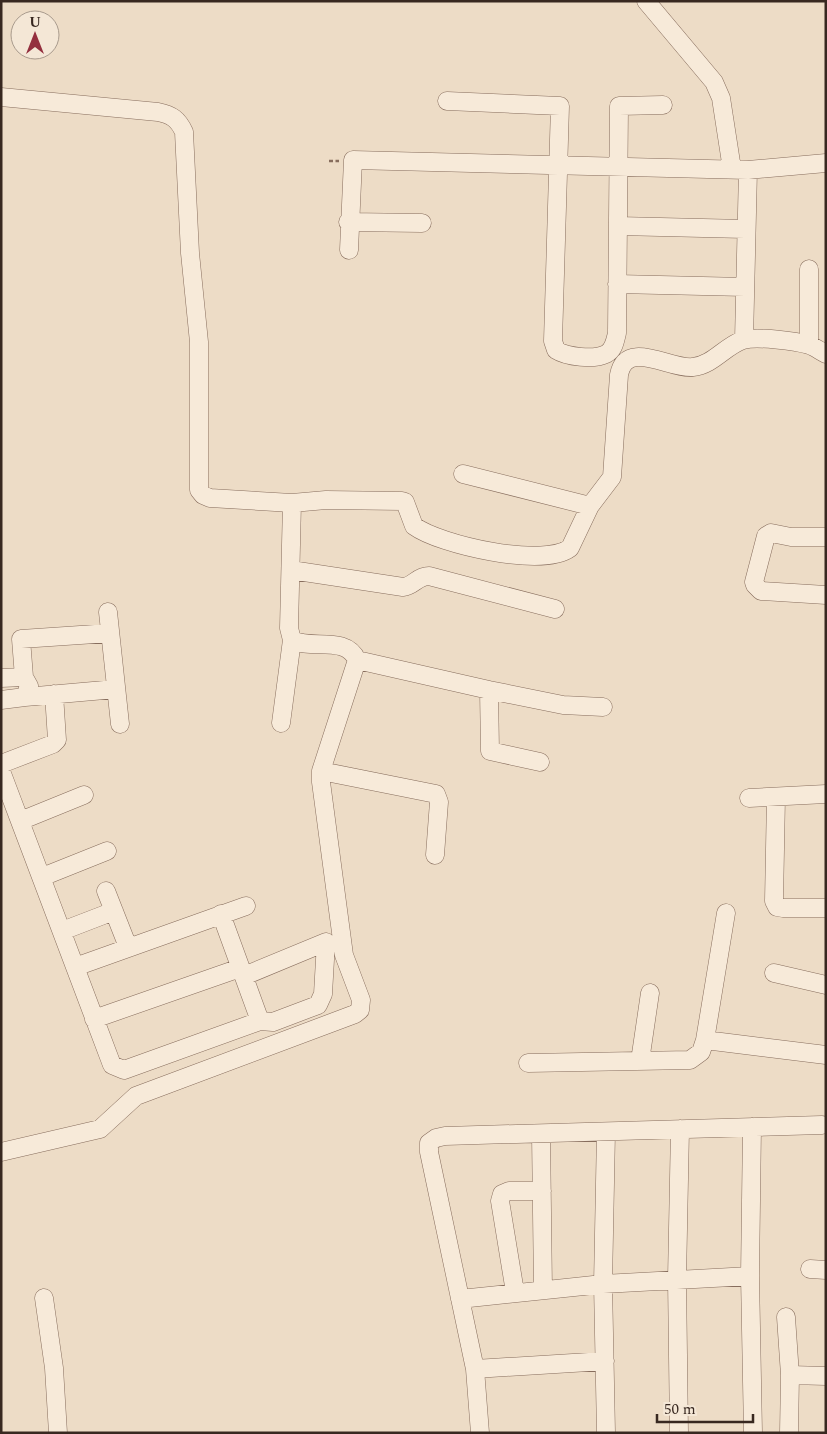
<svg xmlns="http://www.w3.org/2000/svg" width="827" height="1434" viewBox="0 0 827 1434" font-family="Spectral,serif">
	<rect width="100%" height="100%" fill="#eddcc6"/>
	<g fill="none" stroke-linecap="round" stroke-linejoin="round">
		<g stroke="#876d5d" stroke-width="19">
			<path id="minor" d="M646,1L714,82L721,98L732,169
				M1,97L158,112C172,115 178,119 184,132L190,253L199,342V490L203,495L210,498L292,503
				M447,101L560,106L553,341L556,350C567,357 594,360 606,354C614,350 615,341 617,333L619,106L663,105
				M348,222L422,223
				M618,226L745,229
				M349,250L353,160L748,170L826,163
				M809,269V345
				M617,284L745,287
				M744,340L748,170
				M463,474L590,506
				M826,537H791L771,533L766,536L754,582L755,585L761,591L826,595
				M291,570L403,587C414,586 417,576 429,576L555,609
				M108,612L120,724
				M357,660L489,690L490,751L540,762
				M24,677L21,639L110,633
				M1,678L24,677L29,686L25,697L1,700
				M489,690L563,705L603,707
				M25,697L116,689
				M281,723L292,640
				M1,764L53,744L57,740L54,694
				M1,771L112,1065L124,1070L260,1021L273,1022L318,1005L323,994L326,942L244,976
				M321,771L436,794L439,802L435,855
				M776,797L774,901L777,907L783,908H826
				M749,798L826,794
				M20,821L84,795
				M42,877L107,851
				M106,891L128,947
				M221,914L260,1021
				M62,931L114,911
				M75,967L246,906
				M774,973L826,985
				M94,1019L240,968
				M705,1040L726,913
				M640,1061L650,993
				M528,1063L690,1060L701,1052L705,1040L826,1055
				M606,1132L603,1284L606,1433
				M541,1134L543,1290
				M1,1152L100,1129L136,1096L355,1014L360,1010L361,1000L344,955L321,782V771L357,660C346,635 312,650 292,640L289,628L292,503L326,500L402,501L405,502L414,526C440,545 543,568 570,548L590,506L612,477L619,375C626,338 671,370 693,367C713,365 725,346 743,340C756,336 796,341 809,345C815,347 820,351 826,354
				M810,1269L826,1270
				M750,1276L752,1127
				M515,1292L500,1201L502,1194L509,1191H542
				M44,1298L54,1368L58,1433
				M460,1299L603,1284L750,1276L753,1433
				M786,1317L790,1375L789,1433
				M475,1369L605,1361
				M790,1375L826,1376
				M480,1433L475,1369L429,1152V1143L436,1138L445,1136L822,1125
				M679,1433L677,1279L680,1129"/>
		</g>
		<path stroke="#876d5d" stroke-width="2.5" stroke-dasharray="4 2.5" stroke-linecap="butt" d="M329,161H339"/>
		<use href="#minor" stroke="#f7ead9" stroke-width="18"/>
	</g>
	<rect width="827" height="1434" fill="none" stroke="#382820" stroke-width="5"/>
	<g transform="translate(35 35)"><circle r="24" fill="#f4e7d6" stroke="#a99b8d"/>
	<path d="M0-4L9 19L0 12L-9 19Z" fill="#942f3e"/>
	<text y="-8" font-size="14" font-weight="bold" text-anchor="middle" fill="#382820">U</text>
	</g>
	<path d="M657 1414v8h96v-8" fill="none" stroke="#382820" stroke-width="2.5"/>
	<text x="664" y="1414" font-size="15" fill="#382820" stroke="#f4e7d6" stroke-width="4" paint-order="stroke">50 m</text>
</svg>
